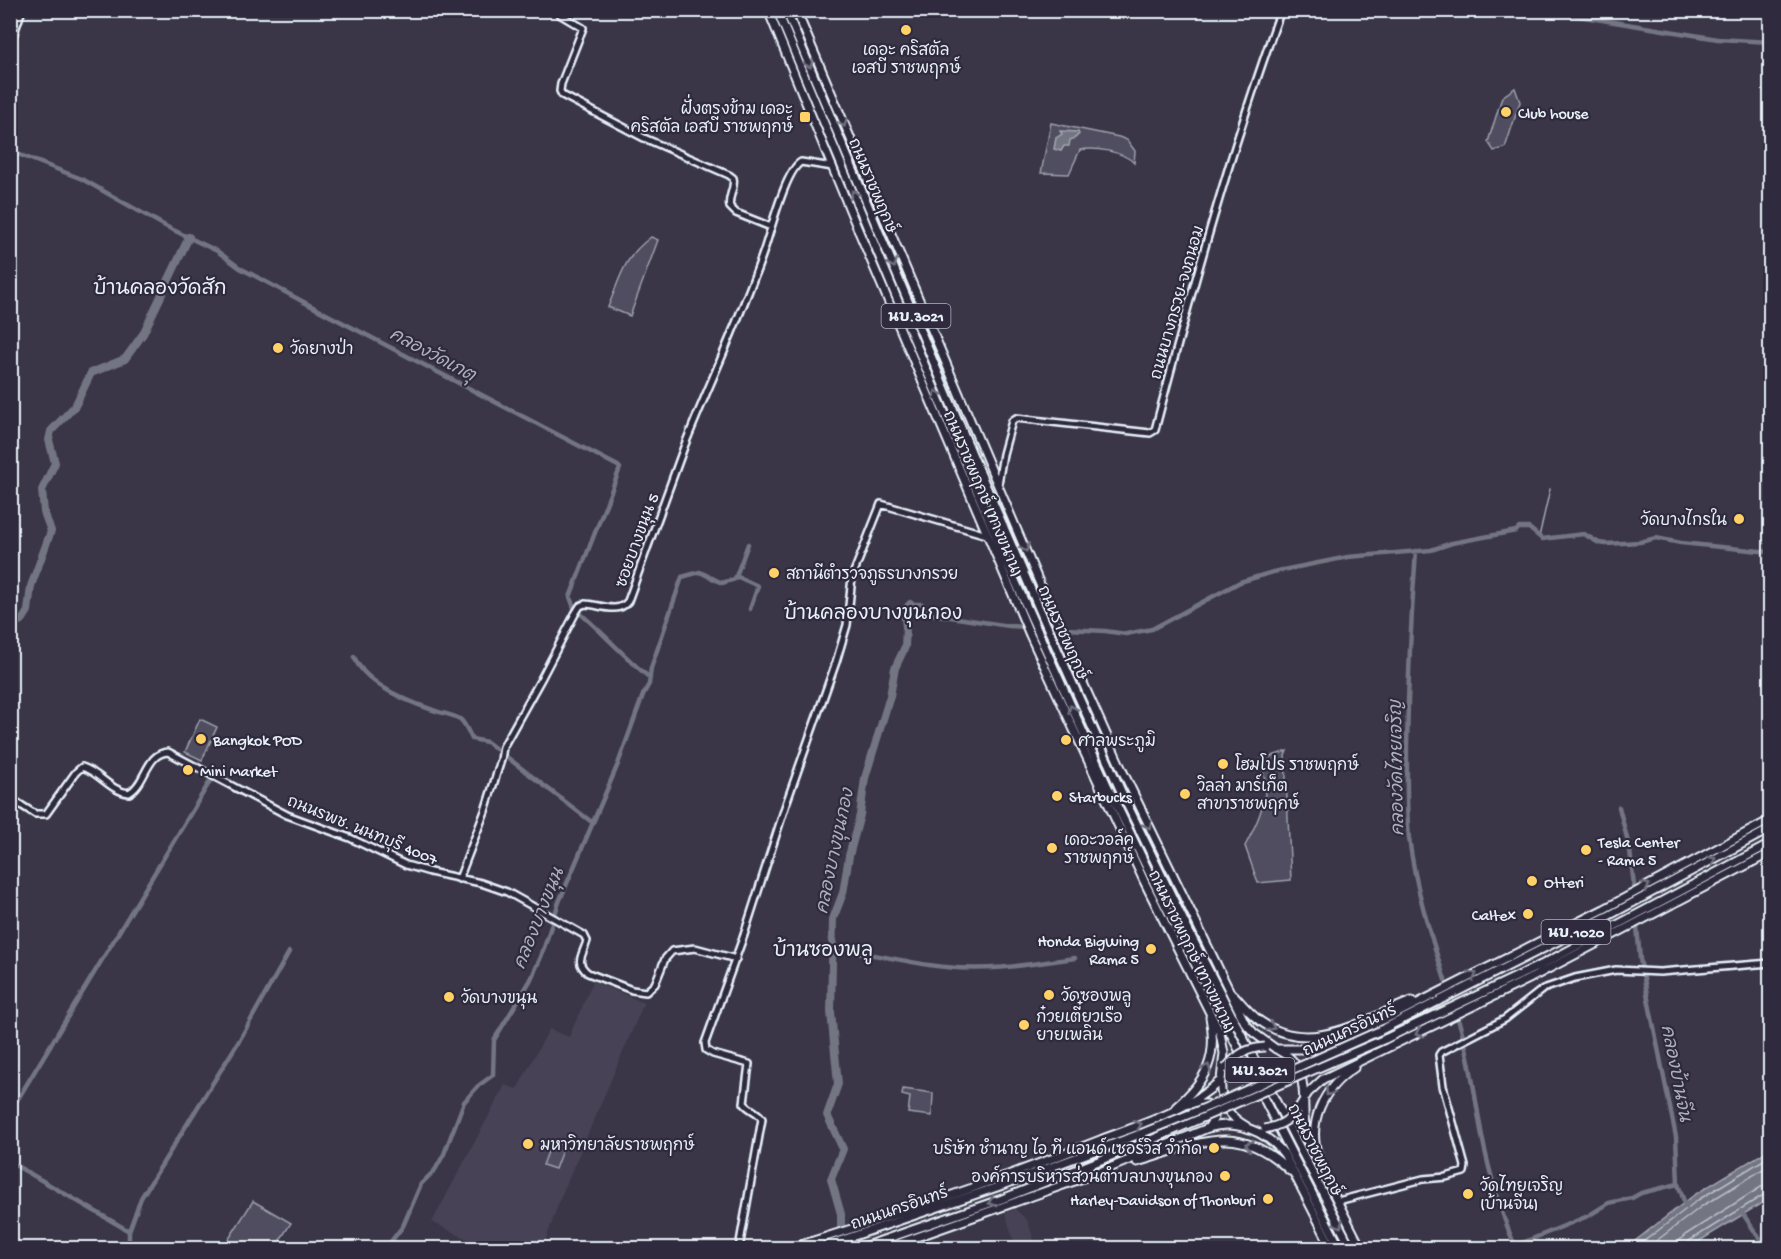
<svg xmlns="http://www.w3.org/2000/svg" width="1781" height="1259" viewBox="0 0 1781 1259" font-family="'Gochi Hand','Playpen Sans Thai',sans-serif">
	<rect width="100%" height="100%" fill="#3a3648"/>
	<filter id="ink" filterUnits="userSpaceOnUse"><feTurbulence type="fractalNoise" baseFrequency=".0167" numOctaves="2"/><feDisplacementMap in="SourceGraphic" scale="12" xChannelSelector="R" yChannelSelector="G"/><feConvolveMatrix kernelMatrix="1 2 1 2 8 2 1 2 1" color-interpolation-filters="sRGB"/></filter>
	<g filter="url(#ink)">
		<path fill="#464354" d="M593,981L644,1003L560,1199L543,1248H475L477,1244L432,1222L505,1085L517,1089L549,1029L569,1037Z
			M1015,1209L1027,1220L1037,1248H1016L1005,1213Z"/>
		<path fill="#504e5f" stroke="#9ca0ac" stroke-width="1.5" d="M1515,88L1520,102L1505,148L1494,151L1488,142L1502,97Z
			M1051,123L1119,137L1127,140L1135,151L1134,163C1123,151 1094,147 1080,150L1069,174L1041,173Z
			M651,237L658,240L630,316L608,307C621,276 623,258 651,237Z
			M200,719L217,727L202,760L185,752Z
			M1287,751L1285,756L1291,880L1258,883L1245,846C1254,829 1267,804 1265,783C1265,776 1262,767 1260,760Z
			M903,1089L933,1093L932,1116L908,1113L910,1097L902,1095Z
			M552,1141L564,1145L555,1169L543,1165Z
			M253,1201L291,1223L275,1248H223Z"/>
		<path fill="#737482" stroke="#a2a6b1" stroke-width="1.5" d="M1060,131L1078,132L1079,134L1075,138L1070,140L1069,146H1064L1061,151L1054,149L1056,138L1062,134Z
			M1770,1149V1198L1688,1248H1626L1694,1195Z"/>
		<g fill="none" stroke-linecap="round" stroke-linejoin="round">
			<path stroke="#b9bfc9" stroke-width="1.5" d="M1635,1248L1698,1200L1770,1156
				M1647,1248L1702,1206L1770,1165
				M1679,1248L1680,1240L1685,1235L1761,1187L1770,1185
				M1686,1248L1689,1241L1765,1194L1770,1193"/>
			<path stroke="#a2a6b1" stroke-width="1.5" d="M1539,537L1550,489"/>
			<path stroke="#737482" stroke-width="4.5" d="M1541,10L1718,39L1770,42
				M10,151L82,179L167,227L217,251L240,268L330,316L618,466L620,468L617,476L570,597L574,608C601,630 623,656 650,678
				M1416,551C1411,616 1408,681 1407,747C1407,777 1406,808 1409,838C1415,886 1430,934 1445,980
				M736,576L758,586L750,609
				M910,604H922L931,614L1009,626L1105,631L1126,634L1152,629L1240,582L1273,572L1348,557L1431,550L1452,543L1516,531L1519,528H1529L1542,539L1584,534L1599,543L1606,544L1640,542L1656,538L1681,543L1770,552
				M354,657C366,685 406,701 433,710C441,713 453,715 460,719C465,723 469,733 472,739L487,742L593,823
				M1619,807L1630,850L1634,886
				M1637,927L1640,959L1676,1137L1678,1184L1686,1207
				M832,950C871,951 908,964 946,967C990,972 1032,964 1075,958
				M1458,1019C1469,1052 1473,1085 1479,1119C1485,1158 1500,1213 1516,1248
				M10,1112L212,778
				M10,1162L129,1231
				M1741,1211L1766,1248
				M1515,1246L1588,1216L1609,1203L1632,1198L1641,1193L1678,1184
				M129,1248V1231L141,1198L239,1041L289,952
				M386,1248L403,1226L421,1184L435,1170L444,1154L464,1102L478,1086L493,1075L494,1040L530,981L541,957L559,902L618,764L643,695L649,684L651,668L682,577L700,572L722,583L735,579L748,544"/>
			<path stroke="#737482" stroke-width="8" d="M10,626L23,619L28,611L31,586L51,531L44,512L42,490L55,463L49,440L51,431L75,406L91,373L125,359L143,334L189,237
				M841,1248V1214L831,1179L843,1149L827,1115L838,1084L831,1012L833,919L843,893L849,856L860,815L865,778L890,696L895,668L905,647L906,627L904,611L910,604"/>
			<g stroke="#e8f1f8" stroke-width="10">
				<path id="minor" d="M563,10L561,15L583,28L561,84L560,91L562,95L644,138L729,175L733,178C736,188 727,197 730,207L736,213L771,227
					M10,45L22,10
					M998,484L1003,454L1012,421L1016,418L1150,433L1155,430C1192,289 1231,148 1281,10
					M10,798L35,814H46L76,772L82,767C99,772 110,791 129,793C146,784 146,753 168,752L287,815L350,838L406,865L430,872L481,883L507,892L584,935L587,941C583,955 574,962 588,973L632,990L646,992L655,984L665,959L672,951L695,948L736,959
					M459,879L485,811L501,760L503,747L541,679L575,614L580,606L585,604C599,604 618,615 628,601C647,550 665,498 684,447C710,382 740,319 763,253C770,234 785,171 801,162L833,167
					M1338,1201L1423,1179L1446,1177L1464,1172L1465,1166L1443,1086L1439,1055L1441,1052L1505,1019L1543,989L1575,978L1616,970L1660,972L1770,963
					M739,1248L762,1119C759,1112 749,1110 744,1103L749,1064L713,1054L706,1050L705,1043L744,935L786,804L836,662L847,625L852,577L881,504L987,535"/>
			</g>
			<g stroke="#e8f1f8" stroke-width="11">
				<path id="major" d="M768,10L854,220L1030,635L1144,881L1220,1033L1224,1053L1221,1080
					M777,10L1004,556L1055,670L1107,785L1160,895L1340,1248
					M786,10L975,461L1045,622L1124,798L1191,936L1351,1248
					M796,10L1061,634L1123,772L1245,1023L1254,1033L1276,1049
					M1234,995C1242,1004 1250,1014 1260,1021C1310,1057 1364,1019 1412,1001
					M1379,1031L1608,916L1770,829
					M1385,1039L1541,965L1770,844
					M1276,1049H1317L1394,1015L1604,909L1770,820
					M1278,1050C1316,1069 1298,1107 1307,1141L1361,1248
					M1221,1079C1219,1100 1227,1116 1246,1126
					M1190,1104H1207L1213,1111L1214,1118L1208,1128
					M1176,1107C1207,1080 1218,1057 1210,1017
					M1296,1112L1308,1093L1323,1079L1531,978L1770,853
					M1319,1159C1306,1123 1323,1088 1354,1068
					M1137,1162C1198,1144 1236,1119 1290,1171
					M791,1248C895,1216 999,1180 1100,1140C1142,1124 1188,1111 1221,1080
					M819,1248L997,1187L1140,1134
					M860,1248L1002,1199L1144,1143
					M886,1248L1097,1173L1208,1128C1236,1119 1266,1131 1284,1154L1332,1248"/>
			</g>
			<use href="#minor" stroke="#2f2a3d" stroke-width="5"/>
			<use href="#major" stroke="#2f2a3d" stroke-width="7"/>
			<g stroke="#e8f1f8" stroke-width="11" stroke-linecap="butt">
				<path id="major-bridge" d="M1226,1068C1237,1054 1247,1048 1265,1047
					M1265,1129C1278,1126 1287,1122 1296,1112
					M1140,1134L1222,1101L1379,1031
					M1144,1143L1385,1039"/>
			</g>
			<use href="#major-bridge" stroke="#2f2a3d" stroke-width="7"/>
		</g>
		<defs><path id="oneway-chevron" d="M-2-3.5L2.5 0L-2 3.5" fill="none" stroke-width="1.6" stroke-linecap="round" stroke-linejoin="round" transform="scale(1.5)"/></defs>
		<g stroke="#70707e">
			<use href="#oneway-chevron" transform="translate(809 64) rotate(67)"/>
			<use href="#oneway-chevron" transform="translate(843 123) rotate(67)"/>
			<use href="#oneway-chevron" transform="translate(854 194) rotate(-113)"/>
			<use href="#oneway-chevron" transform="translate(893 264) rotate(67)"/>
			<use href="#oneway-chevron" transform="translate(937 394) rotate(-113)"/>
			<use href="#oneway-chevron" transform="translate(1025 548) rotate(68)"/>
			<use href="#oneway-chevron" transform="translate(1072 709) rotate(-114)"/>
			<use href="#oneway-chevron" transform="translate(1148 825) rotate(64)"/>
			<use href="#oneway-chevron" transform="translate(1712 860) rotate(-28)"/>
			<use href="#oneway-chevron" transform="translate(1646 886) rotate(-28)"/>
			<use href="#oneway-chevron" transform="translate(1473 975) rotate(-27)"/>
			<use href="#oneway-chevron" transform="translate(1271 1027) rotate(26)"/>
			<use href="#oneway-chevron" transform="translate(1419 1033) rotate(154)"/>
			<use href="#oneway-chevron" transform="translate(1207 1068) rotate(-67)"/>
			<use href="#oneway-chevron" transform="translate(1329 1092) rotate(125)"/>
			<use href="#oneway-chevron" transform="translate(1138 1125) rotate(-21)"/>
			<use href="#oneway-chevron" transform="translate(1249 1145) rotate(-161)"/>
			<use href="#oneway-chevron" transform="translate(992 1202) rotate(160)"/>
			<use href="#oneway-chevron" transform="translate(1339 1224) rotate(63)"/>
		</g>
	</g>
	<g fill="#ffd166" stroke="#2f2a3d" stroke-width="2">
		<circle cx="906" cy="30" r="6"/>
		<circle cx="1506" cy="112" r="6"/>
		<rect x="799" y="111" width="12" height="12" rx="3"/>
		<circle cx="278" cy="348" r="6"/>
		<circle cx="1739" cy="519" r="6"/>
		<circle cx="774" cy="573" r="6"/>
		<circle cx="201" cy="739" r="6"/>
		<circle cx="1066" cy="740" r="6"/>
		<circle cx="1223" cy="764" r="6"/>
		<circle cx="188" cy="770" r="6"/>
		<circle cx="1185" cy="794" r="6"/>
		<circle cx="1057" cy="796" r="6"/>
		<circle cx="1052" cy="848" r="6"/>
		<circle cx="1586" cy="850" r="6"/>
		<circle cx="1532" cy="881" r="6"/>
		<circle cx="1528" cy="914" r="6"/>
		<circle cx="1151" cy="949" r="6"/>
		<circle cx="1049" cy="995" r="6"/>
		<circle cx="449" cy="997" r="6"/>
		<circle cx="1024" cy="1025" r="6"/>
		<circle cx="528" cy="1144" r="6"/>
		<circle cx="1214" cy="1148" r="6"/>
		<circle cx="1225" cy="1176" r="6"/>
		<circle cx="1468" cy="1194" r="6"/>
		<circle cx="1268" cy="1199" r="6"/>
	</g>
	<g text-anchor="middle" stroke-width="4.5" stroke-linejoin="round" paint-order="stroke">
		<g fill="#2f2a3d" stroke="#b0b5c0" stroke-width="1.5">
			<rect x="881.5" y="304" width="69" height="24" rx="4.5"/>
			<rect x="1541.5" y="920" width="69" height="24" rx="4.5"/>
			<rect x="1225.5" y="1058" width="69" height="24" rx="4.5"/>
		</g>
		<g font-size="15" font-weight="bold" fill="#e8f1f8">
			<text x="916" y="321">นบ.3021</text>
			<text x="1576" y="937">นบ.1020</text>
			<text x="1260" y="1075">นบ.3021</text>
		</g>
		<g font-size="16" fill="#e8f1f8" stroke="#2f2a3d" text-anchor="start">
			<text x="906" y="55" text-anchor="middle">เดอะ คริสตัล<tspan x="906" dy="18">เอสบี ราชพฤกษ์</tspan></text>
			<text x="793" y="114" text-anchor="end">ฝั่งตรงข้าม เดอะ<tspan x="793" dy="18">คริสตัล เอสบี ราชพฤกษ์</tspan></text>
			<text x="1518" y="118">Club house</text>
			<text x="290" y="354">วัดยางป่า</text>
			<text x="1727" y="525" text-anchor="end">วัดบางไกรใน</text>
			<text x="786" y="579">สถานีตำรวจภูธรบางกรวย</text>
			<text x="213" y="745">Bangkok POD</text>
			<text x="1078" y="746">ศาลพระภูมิ</text>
			<text x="1235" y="770">โฮมโปร ราชพฤกษ์</text>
			<text x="200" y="776">Mini Market</text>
			<text x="1197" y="791">วิลล่า มาร์เก็ต<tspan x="1197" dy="18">สาขาราชพฤกษ์</tspan></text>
			<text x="1069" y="802">Starbucks</text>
			<text x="1064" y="845">เดอะวอล์ค<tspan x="1064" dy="18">ราชพฤกษ์</tspan></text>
			<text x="1598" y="847">Tesla Center<tspan x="1598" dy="18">- Rama 5</tspan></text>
			<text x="1544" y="887">Otteri</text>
			<text x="1516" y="920" text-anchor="end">Caltex</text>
			<text x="1139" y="946" text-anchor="end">Honda BigWing<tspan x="1139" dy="18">Rama 5</tspan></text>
			<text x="1061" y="1001">วัดซองพลู</text>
			<text x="461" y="1003">วัดบางขนุน</text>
			<text x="1036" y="1022">ก๋วยเตี๋ยวเรือ<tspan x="1036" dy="18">ยายเพลิน</tspan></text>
			<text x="540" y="1150">มหาวิทยาลัยราชพฤกษ์</text>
			<text x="1202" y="1154" text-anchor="end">บริษัท ชำนาญ ไอ ที แอนด์ เซอร์วิส จำกัด</text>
			<text x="1213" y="1182" text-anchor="end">องค์การบริหารส่วนตำบลบางขุนกอง</text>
			<text x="1480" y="1191">วัดไทยเจริญ<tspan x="1480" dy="18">(บ้านจีน)</tspan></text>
			<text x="1256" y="1205" text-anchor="end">Harley-Davidson of Thonburi</text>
		</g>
		<g font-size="16" fill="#e8f1f8" stroke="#2f2a3d">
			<text transform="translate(874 185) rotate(67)" y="6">ถนนราชพฤกษ์</text>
			<text transform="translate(1176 302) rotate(-74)" y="6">ถนนบางกรวย-จงถนอม</text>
			<text transform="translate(984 493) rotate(67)" y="6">ถนนราชพฤกษ์ (ทางขนาน)</text>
			<text transform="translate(636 540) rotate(-70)" y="6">ซอยบางขนุน 5</text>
			<text transform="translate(1064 632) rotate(66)" y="6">ถนนราชพฤกษ์</text>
			<text transform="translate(363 829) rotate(22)" y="6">ถนนรพช. นนทบุรี 4007</text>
			<text transform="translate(1193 951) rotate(64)" y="6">ถนนราชพฤกษ์ (ทางขนาน)</text>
			<text transform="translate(1349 1029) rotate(-25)" y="6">ถนนนครอินทร์</text>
			<text transform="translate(1316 1149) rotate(63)" y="6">ถนนราชพฤกษ์</text>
			<text transform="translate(899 1207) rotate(-19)" y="6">ถนนนครอินทร์</text>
		</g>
		<g font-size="18" font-style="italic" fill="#aeb2bd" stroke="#2f2a3d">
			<text transform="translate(433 354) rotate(28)" y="6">คลองวัดเกตุ</text>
			<text transform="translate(1396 768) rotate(-91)" y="6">คลองวัดไทยเจริญ</text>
			<text transform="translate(834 851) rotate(-78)" y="6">คลองบางขุนกอง</text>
			<text transform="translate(538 918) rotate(-68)" y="6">คลองบางขนุน</text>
			<text transform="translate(1677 1073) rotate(79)" y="6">คลองบ้านจีน</text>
		</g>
		<g font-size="20" fill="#e8f1f8" stroke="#2f2a3d">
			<text x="160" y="294">บ้านคลองวัดสัก</text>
			<text x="873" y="619">บ้านคลองบางขุนกอง</text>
			<text x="823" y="956">บ้านซองพลู</text>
		</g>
	</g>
	<rect width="1781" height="1259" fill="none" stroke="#2f2a3d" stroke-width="36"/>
	<rect x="18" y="18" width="1745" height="1223" fill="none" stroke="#e8f1f8" stroke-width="2" filter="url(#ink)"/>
</svg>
